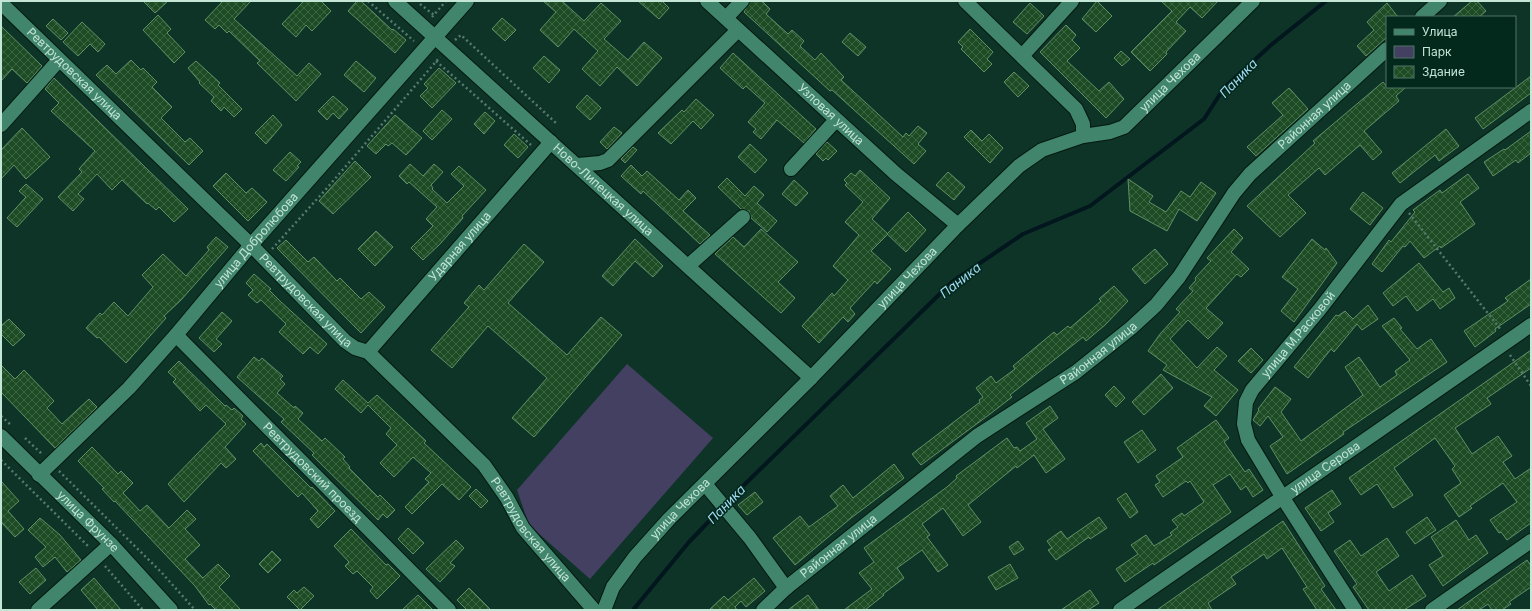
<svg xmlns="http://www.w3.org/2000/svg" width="1532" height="611" viewBox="0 0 1532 611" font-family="Inter,sans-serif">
	<defs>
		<pattern id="building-cross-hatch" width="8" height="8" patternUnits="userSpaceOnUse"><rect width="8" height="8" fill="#1c4b24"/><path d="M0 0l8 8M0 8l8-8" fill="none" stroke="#3b6543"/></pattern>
	</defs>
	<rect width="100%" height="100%" fill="#0e3327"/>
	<path fill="#434062" d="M627,364L713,438L590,579L529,525L517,490Z"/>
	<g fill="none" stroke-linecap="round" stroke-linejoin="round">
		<path stroke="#02161e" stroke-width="4" d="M633,610L689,542L743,486L952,282L1023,234L1090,206L1204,119L1224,88L1271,45L1326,1"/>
	</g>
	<path fill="url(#building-cross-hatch)" stroke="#619066" d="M143,1H168L155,13Z
		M223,1H251L234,19L297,76L309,63L321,74L296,101L257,63L260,61L229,31L227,33L219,25L215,29L205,20Z
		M304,1H321L331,11L312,31L306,25L296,37L282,24Z
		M357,1H361L392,30L393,29L406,40L395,53L348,11Z
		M543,1H562L584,21L601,3L621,21L604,39L628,60L644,42L662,58L637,86L617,67L600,86L582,69L598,51L574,29L558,47L540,30L556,12Z
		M638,1H662L669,8L659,19Z
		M750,1H762L770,9L766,14L788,34L792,30L804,41L800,46L815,60L821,53L844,77L841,80L903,137L906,133L909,136L918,126L927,133L918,144L926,151L914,164L832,90L830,91L744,12Z
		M1097,1L1112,16L1096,32L1082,19Z
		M1161,1H1218L1202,18L1190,7L1176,22L1186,31L1166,52L1167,54L1150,71L1131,52L1172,11Z
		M1472,1H1477L1486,11L1479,17H1453Z
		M1030,3L1044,16L1027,34L1013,22Z
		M1387,3L1398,17H1387V37L1366,56L1357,46L1374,30L1367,22Z
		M158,15L171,29L167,33L185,52L174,63L143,30Z
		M502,18L516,30L505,41L492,29Z
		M53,19L68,33L61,40L46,26Z
		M82,22L105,44L98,52L90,44L78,56L63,42Z
		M1066,25L1076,35L1072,40L1080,48L1067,61L1099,91L1109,82L1124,99L1106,118L1040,52Z
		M1,26L42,66L27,83L12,69L1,81Z
		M970,29L993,52L987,59L992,64L984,72L961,49L963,47L958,42Z
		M850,33L866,47L858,56L842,42Z
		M1121,51L1130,59L1122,66L1114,58Z
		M733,53L816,129L804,143L777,120L761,139L753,132L756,129L748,122L765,103L746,86L743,89L720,68Z
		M544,56L560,70L549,83L533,68Z
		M131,60L141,70L143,68L157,82L152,87L172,107L161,118L185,142L190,138L203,151L189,165L96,75L107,65L116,74Z
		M196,61L220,83L218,85L242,109L234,117L224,107L221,111L211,101L214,97L199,83L200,82L188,68Z
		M356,61L376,78L364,92L344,75Z
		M439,68L456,83L432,108L420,96L428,88L424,84Z
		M1014,72L1029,86L1018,97L1004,82Z
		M1531,76V93L1483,129L1475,118Z
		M54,78L188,209L174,222L159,207L156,210L148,203L147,204L122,180L112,190L97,174L78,194L84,199L73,211L58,197L82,172L79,169L95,151L51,111L59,103L45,89Z
		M1383,82L1387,87H1406L1396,96L1399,101L1364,131L1382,152L1373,160L1360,145L1325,175L1319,168L1288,195L1306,213L1280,237L1247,206L1315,143L1313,141Z
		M1289,88L1308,109L1256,156L1247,147L1283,115L1272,103Z
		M587,95L601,108L590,120L576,107Z
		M333,96L348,109L339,119L333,113L327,120L318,111Z
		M696,99L714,115L701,129L693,121L671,144L658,133L682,110L684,112Z
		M442,110L452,119L432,140L423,131Z
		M485,112L495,121L484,134L474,124Z
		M273,115L282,125L266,144L255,133Z
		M395,115L422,138L406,155L392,143L388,146L386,144L376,154L367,146Z
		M614,127L622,133L607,149L600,142Z
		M22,128L50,157L26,179L14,165L1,179V150Z
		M1446,129L1459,146L1439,161L1435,155L1400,183L1392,173Z
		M971,130L982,141L989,134L1003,148L990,163L964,137Z
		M1531,131V153L1518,163L1516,160L1493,176L1484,162L1504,149L1505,150Z
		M514,134L528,147L518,158L504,145Z
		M827,142L837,151L828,160L826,158L823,161L816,154Z
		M750,144L767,160L755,173L738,157Z
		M633,147L637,150L625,163L621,159Z
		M290,152L301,162L297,166L299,167L286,181L273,170Z
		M355,161L371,177L333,214L319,201Z
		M410,164L423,176L434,164L443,172L431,185L433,188L432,189L447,203L464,186L451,174L459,166L486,190L462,216L463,218L440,244L423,260L411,248L433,226L426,219L437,207L409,182L407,184L399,176Z
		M631,165L642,176L647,171L679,200L688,190L696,198L683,211L710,235L700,244L643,191L641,194L621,176Z
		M860,170L890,198L872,219L888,234L871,251L891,269L877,284L875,281L850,308L855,314L848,322L843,317L819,343L802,326L832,293L834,296L848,280L833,266L859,235L845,222L863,202L845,185L847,183L844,180L851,173L855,176Z
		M948,172L965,187L954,200L936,185Z
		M226,173L246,193L252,188L267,202L248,221L213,186Z
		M1468,174L1479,188L1460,202L1475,224L1441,248L1440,246L1424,258L1410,241L1405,247L1403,246L1382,272L1372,264L1389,240L1391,242L1415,212L1413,210L1440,190L1442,193Z
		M727,178L745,196L754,186L764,195L757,203L777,221L767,232L751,218L749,211L741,209L718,187Z
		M1128,179L1153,196L1149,202L1166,212L1181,191L1190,197L1201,182L1216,193L1197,221L1179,209L1167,231L1130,211Z
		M794,180L808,193L796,206L782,194Z
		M26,184L43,199L17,227L7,218L26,197L19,191Z
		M1363,192L1383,208L1370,225L1350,209Z
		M908,212L926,230L906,252L887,234Z
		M761,229L798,262L778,282L795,298L781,313L715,254L733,237L744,247Z
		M1234,229L1243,238L1231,252L1249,269L1241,277L1237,274L1206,308L1223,323L1208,339L1188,320L1170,339L1197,368L1217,347L1227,356L1214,370L1238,390L1216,416L1204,406L1212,397L1163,370L1167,365L1148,351L1160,334L1180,312L1176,309L1193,291L1189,288L1196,280L1195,278L1211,261L1207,258Z
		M376,231L393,247L375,266L358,249Z
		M216,237L228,247L181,300L164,316L166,318L126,363L99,337L97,338L86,328L100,313L102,315L114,302L128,316L153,287L142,275L163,254L186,276L209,250L207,247Z
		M635,239L663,266L653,277L635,261L613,286L602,276Z
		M1312,239L1325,250L1326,248L1337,263L1294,322L1281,311L1298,289L1282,277Z
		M286,240L308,262L314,257L337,281L340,278L361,299L369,292L385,307L361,333L277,248Z
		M524,244L544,262L508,303L567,355L601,317L622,335L534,437L512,418L547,378L488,326L452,368L431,350L469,307L464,303L479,285L484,290Z
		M1155,249L1168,264L1145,284L1132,269Z
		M1419,263L1443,292L1449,288L1455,298L1440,309L1433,299L1417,311L1406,296L1393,306L1383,293Z
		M254,274L271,289L269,290L280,301L327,344L318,354L310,347L303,354L279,332L286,324L261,300L257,303L248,295L253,290L246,283Z
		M1531,279V304L1495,329L1496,331L1475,347L1464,331L1508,301L1505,298Z
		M1114,286L1128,301L1105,325L1086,341L1083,337L1010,395L1012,397L990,414L921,465L912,454L980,402L979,400L983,397L976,388L991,376L996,383L1015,369L1013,366L1054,332L1057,335L1068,326L1070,328L1101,301L1099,299Z
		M1368,305L1378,319L1362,330L1357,324L1334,352L1331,349L1308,378L1294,367L1336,315L1338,316L1345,311L1353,319Z
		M222,312L232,321L216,339L222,344L214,352L199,338Z
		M1394,318L1402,328L1400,329L1417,349L1431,339L1447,362L1343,432L1344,434L1287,474L1270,446L1283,437L1268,416L1260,426L1253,420L1259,410L1258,409L1275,387L1291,399L1281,412L1301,441L1363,395L1345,367L1359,357L1380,387L1397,375L1395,371L1410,360L1382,326Z
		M9,319L25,335L13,346L1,334V326Z
		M1251,348L1263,360L1251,373L1238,361Z
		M1531,350V368L1487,398L1491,404L1455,428L1472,454L1498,436L1512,456L1503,462L1515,479L1531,468V523L1507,540L1501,532L1499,533L1490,520L1517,502L1503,483L1470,506L1472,508L1459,517L1444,495L1461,483L1452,469L1455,466L1435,438L1394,468L1413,495L1393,508L1377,484L1361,495L1349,478Z
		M254,357L259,361L262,358L283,376L280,379L285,384L277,393L294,408L295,406L303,413L298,419L322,441L325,438L345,457L343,459L350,467L349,468L378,497L380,495L395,510L387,518L383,514L378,520L312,455L314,453L281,422L284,419L237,377Z
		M179,361L225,406L226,405L232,410L234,408L243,416L241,419L246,424L225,447L236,459L226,468L221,463L184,502L168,484L226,424L206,405L200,411L173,382L176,379L168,372Z
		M1,365L15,379L24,370L54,401L47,408L62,424L89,399L97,407L55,448L1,392Z
		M1161,374L1173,388L1144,415L1132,402Z
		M343,380L368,403L377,395L426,441L424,443L471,487L459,500L442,484L412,514L405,507L429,482L425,479L431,473L413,457L394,477L380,463L397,445L386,434L391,428L368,405L361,413L335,389Z
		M1114,386L1125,398L1116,407L1105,395Z
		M1050,406L1058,418L1043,429L1065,459L1046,473L1034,455L1017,468L1016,466L968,505L981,522L963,536L943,508L922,524L930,535L927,537L948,565L938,572L922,550L897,568L904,578L883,594L884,595L865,610H844L872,589L859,573L874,562L864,548L947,487L957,478L956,476L1007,438L1014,448L1017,447L1020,451L1037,439L1026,423Z
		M1216,420L1229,438L1224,442L1245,472L1249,469L1263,490L1253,497L1246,486L1241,490L1230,474L1213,485L1231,512L1180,547L1154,565L1153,563L1125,582L1116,569L1138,554L1131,545L1146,535L1154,546L1172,535L1170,533L1178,527L1172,520L1182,513L1184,516L1204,502L1190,481L1188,483L1186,481L1163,497L1155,485L1160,482L1156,476L1183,457L1177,448Z
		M1142,430L1156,450L1138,463L1124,442Z
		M261,443L264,447L267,444L311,488L312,487L335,511L318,528L310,519L318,511L302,493L298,497L253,451Z
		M92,447L118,474L121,471L133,483L123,493L140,511L147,505L169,528L187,510L196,519L185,529L200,545L185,559L203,578L218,564L230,576L219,587L241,610H216L210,604L209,605L195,586L115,501L114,502L102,489L104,488L78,461Z
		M894,464L904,478L851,518L795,565L773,538L800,516L809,527L838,506L830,496L843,485L853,498Z
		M1,481L19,501L8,511L24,529L15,537L1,522Z
		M476,489L488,501L481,508L469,496Z
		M1332,490L1341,504L1328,513L1334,522L1321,531L1305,508Z
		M755,492L763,502L747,515L738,505Z
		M1126,493L1138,512L1130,518L1117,499Z
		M1099,517L1107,528L1090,539L1089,537L1056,560L1048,550L1052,548L1047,541L1061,531L1067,539Z
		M1427,517L1436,530L1415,544L1406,532Z
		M40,518L60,535L81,560L67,572L55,557L43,567L35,557L46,547L28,530Z
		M1456,520L1469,540L1476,535L1488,553L1443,586L1429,565L1443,556L1431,537Z
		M1283,521L1325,586L1321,589L1336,610H1317L1303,589L1307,587L1282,548L1267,559L1264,554L1231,577L1236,584L1208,603L1212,610H1157Z
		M408,528L424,543L413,554L398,539Z
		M351,529L386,565L388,564L400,576L377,599L370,591L373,587L357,571L353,574L345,566L349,562L334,546Z
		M1387,538L1399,556L1376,572L1389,591L1412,575L1426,596L1404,610H1369L1353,587L1357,584L1334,551L1350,540L1361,556Z
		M456,540L464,548L450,563L455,566L440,582L426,569Z
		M1018,541L1024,549L1014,555L1009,547Z
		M272,551L281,560L268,573L259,564Z
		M1527,560L1531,566V587L1509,602L1511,604L1502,610H1492L1488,604L1479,610H1457Z
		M1010,564L1018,578L996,590L988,577Z
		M36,568L46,580L30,594L19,582Z
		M94,578L121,610H98L81,590Z
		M754,578L765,591L746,607L741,601L735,607L737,610H709L724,596L728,600Z
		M304,587L314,596L300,610L287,597L294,590L297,593Z
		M469,588L491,610H467L457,600Z
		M1090,590L1099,603L1088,610H1061Z
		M418,595L433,610H402Z
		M808,595L819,610H788Z"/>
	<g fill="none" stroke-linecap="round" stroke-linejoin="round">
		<g stroke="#041911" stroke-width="16">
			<g id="minor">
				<path id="s1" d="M395,1L811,378"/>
				<path id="s2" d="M707,1L896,174L958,225"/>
				<path d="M965,1L1076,109L1083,124V136"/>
				<path id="s3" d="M1,3L251,245L345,341L355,348L368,352L484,465L507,498L523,528L594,610"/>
				<path d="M1422,17L1440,1"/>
				<path d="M726,18L742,1"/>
				<path d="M1022,56L1072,1"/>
				<path d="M1,125L59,60"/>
				<path d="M578,165L600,163L608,160L738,30"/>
				<path d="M791,169L836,120"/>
				<path d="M688,266L743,217"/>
				<path id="s4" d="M176,335L449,610"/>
				<path id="s5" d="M368,352L551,142"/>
				<path id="s6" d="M1,436L111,544L171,610"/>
				<path id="s7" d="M39,475L129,388L176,335L251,245L467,1"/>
				<path d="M705,484L750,538L786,588"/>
				<path d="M38,610L111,544"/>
				<path id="s8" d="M604,610L613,587L635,557L669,519L811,378L958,225L1019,166L1042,150L1083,136L1110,132L1124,127L1253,1"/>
				<path id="s9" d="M763,610L786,588L977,436L1076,372L1131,328L1156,305L1179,277L1234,193L1250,174L1387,49"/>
				<path id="s10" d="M1120,610L1531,325"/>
				<path id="s11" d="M1355,610L1283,498L1248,440L1244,424L1246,402L1252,390L1320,309L1401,204L1531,111"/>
				<path d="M1432,610L1531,541"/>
			</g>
		</g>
		<path stroke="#577b6e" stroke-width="2.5" stroke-dasharray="2 3" stroke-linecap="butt" d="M368,1L414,41
			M420,4L434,15
			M432,17L446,1
			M455,40L461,35L556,123
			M436,61L531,145
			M1409,213L1501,330
			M272,249L327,188L440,57
			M1510,355L1531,386
			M1,416L11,425
			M25,438L43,455
			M1,460L89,547
			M59,471L162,573L195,610
			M105,566L143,610"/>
		<use href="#minor" stroke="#40856c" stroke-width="14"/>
	</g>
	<g text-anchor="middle" stroke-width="3" stroke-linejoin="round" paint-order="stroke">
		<g font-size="12" fill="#c4e6d7" stroke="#03291d">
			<text dy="4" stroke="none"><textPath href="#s3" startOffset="102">Ревтрудовская улица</textPath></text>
			<text dy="4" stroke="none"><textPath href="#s8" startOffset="788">улица Чехова</textPath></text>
			<text dy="4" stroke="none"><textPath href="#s2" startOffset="168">Узловая улица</textPath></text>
			<text dy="4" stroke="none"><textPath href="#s9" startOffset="747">Районная улица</textPath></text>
			<text dy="4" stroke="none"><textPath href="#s1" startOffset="281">Ново-Липецкая улица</textPath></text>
			<text dy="4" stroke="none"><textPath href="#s7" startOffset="320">улица Добролюбова</textPath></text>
			<text dy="4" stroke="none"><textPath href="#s5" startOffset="140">Ударная улица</textPath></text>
			<text dy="4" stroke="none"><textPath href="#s8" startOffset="452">улица Чехова</textPath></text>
			<text dy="4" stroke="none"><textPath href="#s3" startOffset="426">Ревтрудовская улица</textPath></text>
			<text dy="4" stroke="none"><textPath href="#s11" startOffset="325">улица М.Расковой</textPath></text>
			<text dy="4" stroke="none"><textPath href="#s9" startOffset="423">Районная улица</textPath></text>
			<text dy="4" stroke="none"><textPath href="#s10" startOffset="250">улица Серова</textPath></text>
			<text dy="4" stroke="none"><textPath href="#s4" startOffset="194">Ревтрудовский проезд</textPath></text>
			<text dy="4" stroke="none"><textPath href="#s8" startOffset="128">улица Чехова</textPath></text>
			<text dy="4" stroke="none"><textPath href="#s6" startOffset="122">улица Фрунзе</textPath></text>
			<text dy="4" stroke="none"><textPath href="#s3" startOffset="750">Ревтрудовская улица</textPath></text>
			<text dy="4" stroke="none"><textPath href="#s9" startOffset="99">Районная улица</textPath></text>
		</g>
		<g font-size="13" font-style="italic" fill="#a2dbf4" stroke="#03291d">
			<text transform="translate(1238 78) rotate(-46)" y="5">Паника</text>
			<text transform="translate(960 280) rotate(-38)" y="5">Паника</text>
			<text transform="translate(726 504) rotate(-46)" y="5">Паника</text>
		</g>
	</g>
	<rect width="1532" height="611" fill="none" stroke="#c4e6d7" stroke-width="4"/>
	<rect x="1386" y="16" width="130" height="72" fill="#03291d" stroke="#507567"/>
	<rect x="1394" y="29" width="20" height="6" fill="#40856c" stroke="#507567"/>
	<text x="1422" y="36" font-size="12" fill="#c4e6d7">Улица</text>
	<rect x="1394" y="46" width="20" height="12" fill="#434062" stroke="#507567"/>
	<text x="1422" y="56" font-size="12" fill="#c4e6d7">Парк</text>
	<rect x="1394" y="66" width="20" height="12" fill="url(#building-cross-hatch)" stroke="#507567"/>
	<text x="1422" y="76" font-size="12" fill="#c4e6d7">Здание</text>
</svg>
